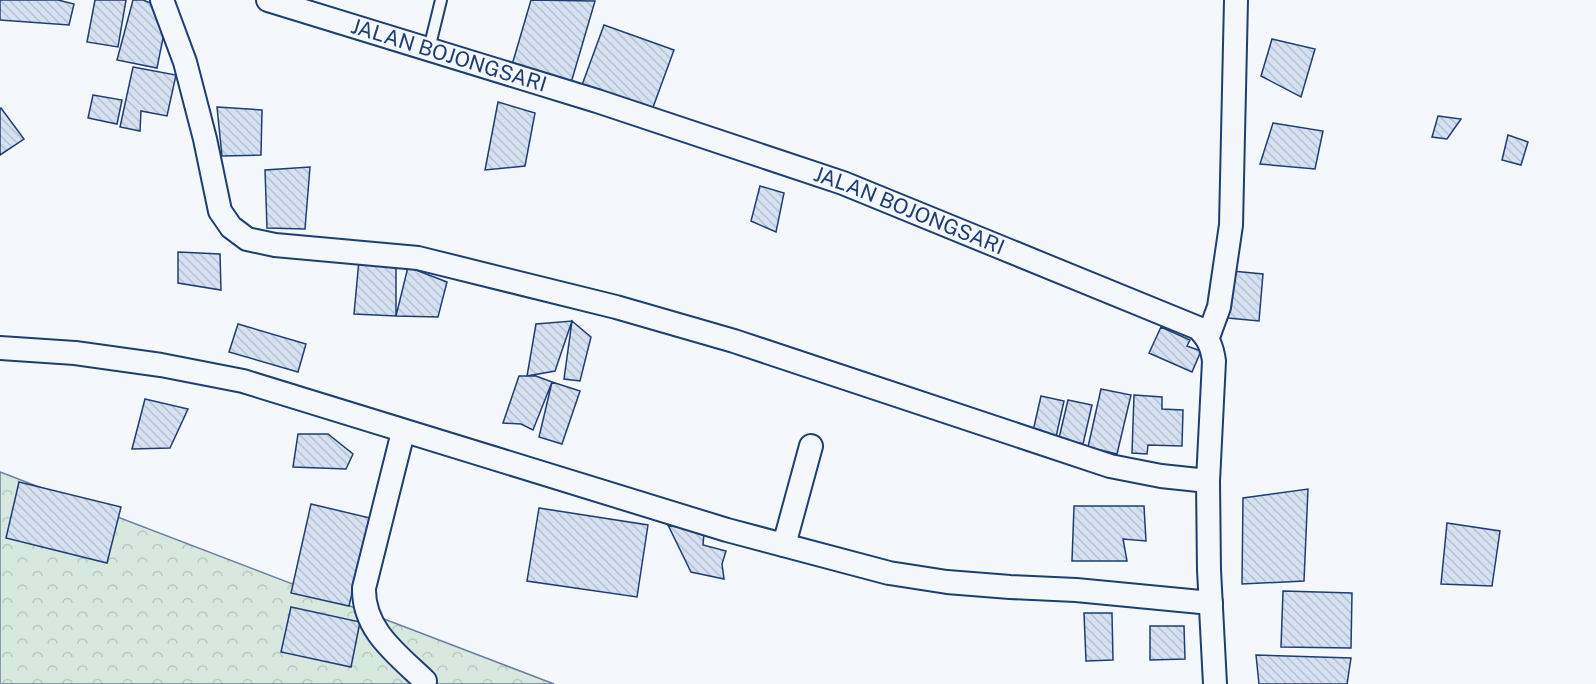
<svg xmlns="http://www.w3.org/2000/svg" width="1596" height="684" viewBox="0 0 1596 684" font-family="'Public Sans',sans-serif">
	<defs>
		<pattern id="forest-crowns" width="20" height="18" patternUnits="userSpaceOnUse" patternTransform="scale(1.5)"><rect width="20" height="18" fill="#d7e8df"/><path d="M2 6a3 3 0 1 1 6 0M12 15a3 3 0 1 1 6 0" fill="none" stroke="#b8c8c3"/></pattern>
		<pattern id="building-back-hatch" width="6" height="6" patternUnits="userSpaceOnUse" patternTransform="scale(1.5)"><rect width="6" height="6" fill="#d5e0f0"/><path d="M-1 5l2 2M0 0l6 6M5-1l2 2" fill="none" stroke="#b6c1d1"/></pattern>
	</defs>
	<rect width="100%" height="100%" fill="#f4f7fb"/>
	<path fill="url(#forest-crowns)" stroke="#687fa3" stroke-width="1.5" d="M0,472L554,684H0Z"/>
	<path fill="url(#building-back-hatch)" stroke="#1d3f73" stroke-width="1.5" d="M0,0H58L74,4L69,25L0,20Z
		M95,0H126L118,47L87,42Z
		M133,0H143L161,7L166,23L157,68L117,60Z
		M531,0L595,1L571,83L512,65Z
		M604,25L674,50L652,110L582,85Z
		M1272,39L1315,49L1301,97L1261,76Z
		M133,67L176,75L167,116L141,111L140,131L120,127Z
		M93,95L122,100L117,124L88,118Z
		M498,102L535,113L525,166L485,170Z
		M217,107L262,110L261,155L222,156Z
		M1,108L24,139L0,155V109Z
		M1438,116L1461,119L1447,139L1432,137Z
		M1273,123L1323,131L1315,169L1260,164Z
		M1508,135L1528,142L1521,165L1502,160Z
		M310,167L305,229L267,228L265,170Z
		M760,186L784,193L776,232L751,221Z
		M178,252L220,254L221,290L178,283Z
		M359,260L396,265V316L354,314Z
		M408,267L447,282L438,317L396,316Z
		M1232,271L1263,274L1259,321L1228,318Z
		M572,321L555,371L527,376L536,324Z
		M572,321L591,337L580,381L564,379Z
		M238,324L306,344L298,372L229,352Z
		M1161,327L1190,340L1187,346L1201,351L1192,372L1149,353Z
		M519,376H536L552,382L533,430L521,424L503,423Z
		M552,382L580,391L562,444L539,437Z
		M1101,389L1131,395L1117,454L1088,447Z
		M1134,395L1162,397V409L1183,410L1182,446L1148,445L1147,454L1132,453Z
		M1041,396L1064,401L1056,437L1033,431Z
		M145,399L188,409L170,448L132,449Z
		M1068,400L1092,405L1083,444L1059,438Z
		M298,434H328L353,454L346,469L293,467Z
		M19,482L121,507L107,563L6,538Z
		M1308,489L1304,581L1242,584L1243,498Z
		M311,504L370,518L349,606L291,593Z
		M1074,506H1144L1146,541L1123,539L1127,561H1072Z
		M539,508L648,525L637,597L527,581Z
		M1447,523L1500,531L1492,586L1441,584Z
		M668,525L704,533L703,545L726,551L722,564L724,579L691,572Z
		M1283,591L1352,593L1351,648L1281,647Z
		M291,607L360,622L351,667L281,652Z
		M1084,613H1112L1113,660L1086,661Z
		M1150,626H1184L1185,659L1150,660Z
		M1256,655L1351,658L1347,684H1259Z"/>
	<g fill="none" stroke-linecap="round" stroke-linejoin="round">
		<g stroke="#1d3f73" stroke-width="14">
			<path id="service" d="M429,49L441,0"/>
		</g>
		<g stroke="#1d3f73" stroke-width="26">
			<g id="minor">
				<path d="M162,0L185,62L205,139L220,211L231,227L247,239L275,245L418,258L616,307L734,341L1110,466L1161,476L1208,481"/>
				<path id="s1" d="M268,0L597,101L843,183L1198,328C1208,338 1212,346 1214,361L1208,481L1209,570L1215,684"/>
				<path d="M1208,337L1219,307L1231,225L1236,0"/>
				<path d="M0,348L75,353L161,365L243,381L727,530L889,573L947,582L1010,587L1076,590L1211,603"/>
				<path d="M403,432L364,588C363,630 397,654 425,681"/>
				<path d="M784,545L811,446"/>
			</g>
		</g>
		<use href="#service" stroke="#f4f7fb" stroke-width="10"/>
		<use href="#minor" stroke="#f4f7fb" stroke-width="22"/>
	</g>
	<g text-anchor="middle" stroke-width="4.5" stroke-linejoin="round" paint-order="stroke">
		<g font-size="21" fill="#1d3f73" stroke="#f4f7fb">
			<text dy="7" stroke="none"><textPath href="#s1" startOffset="189">JALAN BOJONGSARI</textPath></text>
			<text dy="7" stroke="none"><textPath href="#s1" startOffset="675">JALAN BOJONGSARI</textPath></text>
		</g>
	</g>
</svg>
